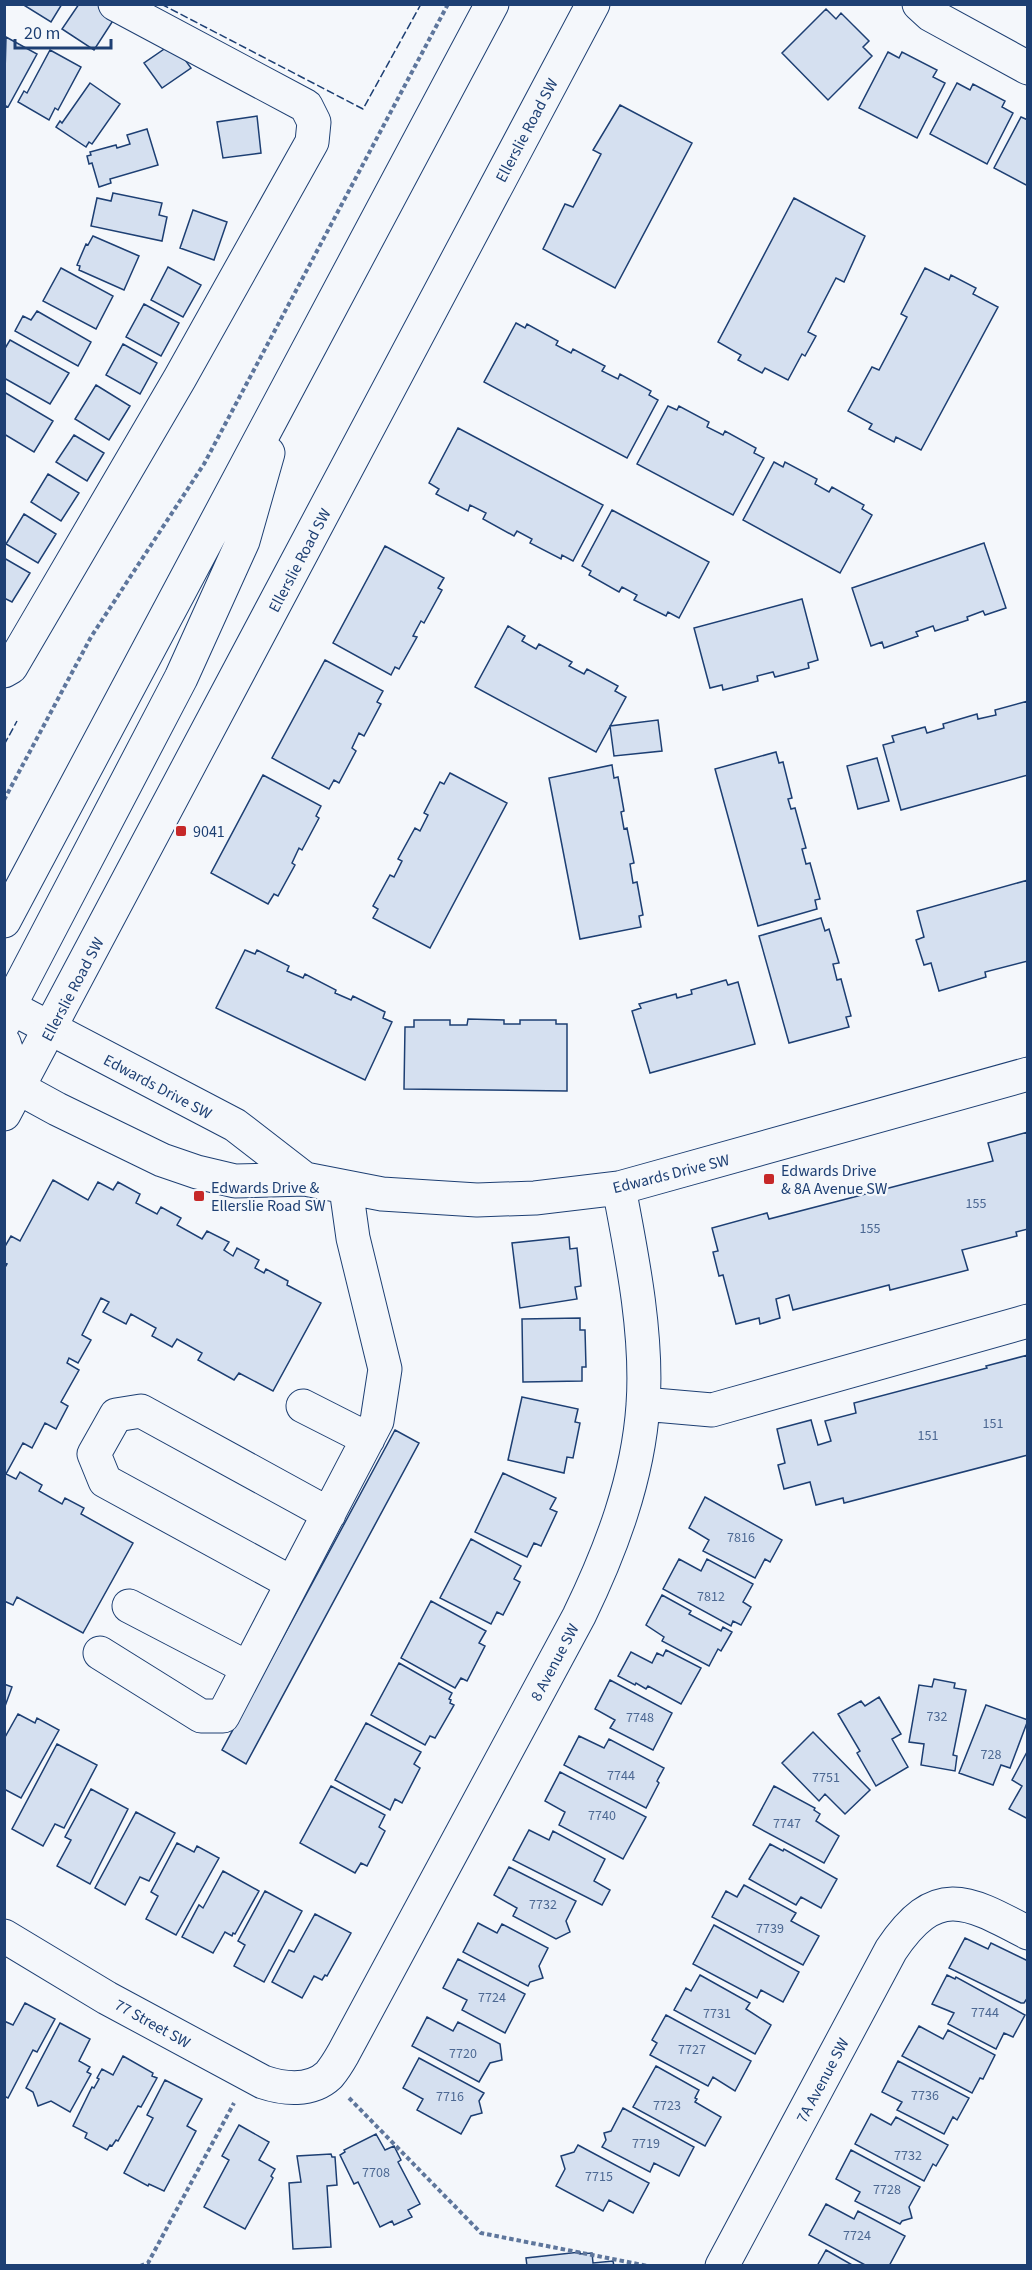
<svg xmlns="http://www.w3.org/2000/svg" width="1032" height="2270" viewBox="0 0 1032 2270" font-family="'Source Sans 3',sans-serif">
	<rect width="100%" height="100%" fill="#f4f7fb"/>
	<path fill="#d5e0f0" stroke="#1d3f73" stroke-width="1.5" d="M22,4H62L51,22Z
		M79,4H98L116,16L94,50L62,29Z
		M826,9L836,19L841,13L869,41L863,47L872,56L828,100L782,53Z
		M6,37L37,54L8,107L6,106L4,109Z
		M173,43L191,68L162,88L144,63Z
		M50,50L81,67L58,110L55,108L49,120L18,102L24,91L27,93Z
		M888,52L899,58L902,52L937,70L933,77L945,83L917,138L859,108Z
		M90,83L120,104L92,144L89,142L86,147L56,127L60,121L62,123Z
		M957,83L970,90L973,84L1005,101L1002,107L1013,113L987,164L930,134Z
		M620,105L692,143L615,288L543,249L565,204L573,207L601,154L593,150Z
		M257,116L261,153L223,158L217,122Z
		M1021,117L1028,120V186L994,168Z
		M147,129L158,165L110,179L111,183L99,187L92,163L89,164L87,156L91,155L90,152L116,145L117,148L130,144L127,135Z
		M113,193L162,203L159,215L167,217L162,241L91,226L97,198L111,201Z
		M794,198L865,236L844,282L836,278L808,332L816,336L805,356L802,354L788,380L765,368L762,373L738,360L741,355L718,342Z
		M193,210L227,222L214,260L180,248Z
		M93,236L139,256L124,290L79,270L80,266L77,265L86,244L88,245Z
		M168,267L201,285L183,317L151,300Z
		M61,268L113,296L96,329L43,301Z
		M925,268L949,280L951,275L976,288L973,294L998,307L921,450L896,437L894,442L869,429L872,424L848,411L872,367L879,370L907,317L901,314Z
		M144,304L179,323L161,356L126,337Z
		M37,311L91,342L78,366L15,331L23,316L31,320Z
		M516,323L525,328L527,324L558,341L556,345L571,353L573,349L605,366L602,371L618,379L620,374L651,391L649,395L658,400L627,458L484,382Z
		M10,340L69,373L50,404L4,378V350Z
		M123,344L157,363L140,394L106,375Z
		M96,385L130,406L109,440L75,419Z
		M4,392L53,421L34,452L4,434Z
		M668,406L677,410L679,406L709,422L707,427L723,435L725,431L756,448L754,453L764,458L733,515L637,464Z
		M458,428L603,505L573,561L562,555L561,559L530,543L532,539L517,531L514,536L483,519L486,513L470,505L468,511L436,494L439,489L429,483Z
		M74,435L104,453L87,481L56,462Z
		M774,462L783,467L785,462L817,479L815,484L829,492L832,487L864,505L862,509L872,515L840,573L743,520Z
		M48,474L79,493L61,521L31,502Z
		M612,510L709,562L679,618L668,612L666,616L634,600L637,595L622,587L619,592L589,575L591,571L582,566Z
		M24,514L56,534L38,563L6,544Z
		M984,543L1006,608L985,615L983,611L967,617L968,620L935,631L933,626L916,632L918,636L884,648L882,642L871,646L852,588Z
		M385,546L444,578L438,588L442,590L424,623L421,621L413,636L417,637L399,669L395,667L391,675L333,643Z
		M4,558L30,573L12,602L4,598Z
		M802,599L818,660L808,663L809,668L775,677L773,672L757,676L758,681L723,690L722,685L710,688L694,628Z
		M508,626L525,636L522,641L536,649L539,644L572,662L569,666L584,674L587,669L618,686L615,691L626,697L596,752L475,687Z
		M325,660L383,691L377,702L381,704L364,736L359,733L352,748L356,751L339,783L334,780L329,789L272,758Z
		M1028,701V775L901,810L883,745L894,742L892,736L925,727L927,733L944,728L943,724L977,714L978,719L996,715L995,710Z
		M658,720L662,751L614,756L610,726Z
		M776,752L779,763L783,762L792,798L788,799L791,809L795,808L806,848L802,849L806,864L810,863L820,899L815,900L817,909L758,926L715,769Z
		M877,758L889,801L858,809L847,766Z
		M612,765L614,778L618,777L624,811L621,812L624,829L627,828L634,863L630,864L633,883L637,882L643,915L639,916L641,927L580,939L549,778Z
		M450,773L507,803L430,948L373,918L378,909L373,906L390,875L394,877L402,861L398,859L415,828L420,831L428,815L424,813L440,782L444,784Z
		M263,775L321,806L316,816L319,818L302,850L299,848L292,863L295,865L278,896L274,894L268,904L211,873Z
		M1028,880V961L985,972L986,977L939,991L931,963L924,965L916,940L924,937L917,911Z
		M821,918L825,931L829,929L839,963L833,964L837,980L841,979L851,1016L846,1017L849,1027L789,1043L759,936Z
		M245,950L255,954L257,950L289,966L287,971L303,978L305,974L336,990L335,993L351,1000L353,996L385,1012L383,1018L392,1022L365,1080L216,1008Z
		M726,980L728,985L738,982L755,1044L650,1073L632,1011L641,1008L639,1004L676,994L677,998L692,994L691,990Z
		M468,1019L504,1020V1024H520V1020H556V1024H567V1091L404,1089L405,1027H414V1020H450V1025H467Z
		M1028,1132V1229L1016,1232L1017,1236L962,1250L968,1270L890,1290L889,1285L793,1310L789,1295L776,1299L780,1318L760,1324L759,1318L736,1324L723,1275L719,1276L713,1252L718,1251L712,1228L767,1213L769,1219L993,1161L988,1143Z
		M53,1180L88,1200L98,1182L113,1190L118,1182L140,1194L136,1203L157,1214L161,1207L181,1218L177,1225L202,1239L207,1231L229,1242L224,1250L233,1256L237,1248L259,1260L255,1268L264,1273L266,1269L288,1281L287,1285L321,1303L273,1391L239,1373L234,1380L198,1360L202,1353L177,1339L172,1347L152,1336L156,1328L131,1314L126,1324L103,1312L109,1302L101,1298L82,1335L91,1340L78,1363L69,1358L67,1363L79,1370L61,1402L68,1406L56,1429L45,1423L32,1448L23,1443L6,1474L16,1479L20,1472L42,1485L39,1491L62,1504L65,1498L84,1508L81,1514L133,1543L83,1633L17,1597L13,1605L4,1601V1269L7,1264L4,1263V1248L11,1236L20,1241Z
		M569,1237L570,1249L577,1248L581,1286L575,1287L577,1299L520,1308L512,1243Z
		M580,1318V1330H585L586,1367H582V1381L523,1382L522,1319Z
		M1028,1355V1455L844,1503L843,1498L816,1505L810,1482L784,1489L778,1465L785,1463L777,1429L811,1420L818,1445L831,1441L825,1421L856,1413L854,1403L987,1368L986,1366Z
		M522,1397L578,1409L575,1422L580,1423L573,1458L567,1457L564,1473L508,1460Z
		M395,1430L419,1443L246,1764L222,1750Z
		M503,1473L556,1498L550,1509L557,1512L541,1546L534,1543L527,1557L475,1532Z
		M705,1497L782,1540L770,1562L765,1559L755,1578L703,1551L709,1540L689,1528Z
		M471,1539L521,1566L514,1579L520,1582L503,1615L497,1612L491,1624L440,1598Z
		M679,1559L701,1571L707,1559L753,1584L743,1602L751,1607L741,1625L733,1621L731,1626L663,1589Z
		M662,1595L691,1611L689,1614L721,1631L723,1627L732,1632L721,1651L718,1649L709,1666L662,1641L664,1637L646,1625Z
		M431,1601L486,1631L479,1643L485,1646L467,1681L461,1678L455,1688L401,1658Z
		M666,1650L701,1668L681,1704L648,1686L646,1689L636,1683L635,1685L618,1676L631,1652L652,1663L657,1653L663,1656Z
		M399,1663L452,1693L449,1699L451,1700L450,1703L454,1705L435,1738L430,1736L425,1745L371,1715Z
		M934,1679L955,1683L954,1688L966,1690L953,1755L957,1756L955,1771L921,1765L924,1744L909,1742L919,1685L932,1687Z
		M610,1680L672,1713L653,1750L610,1728L615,1720L595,1709Z
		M4,1684L12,1687L4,1709Z
		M879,1697L901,1734L892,1739L908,1767L876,1786L857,1753L860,1751L838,1714L861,1701L865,1706Z
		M986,1705L1028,1720L1010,1768L1001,1765L993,1785L959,1773Z
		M18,1714L35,1723L37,1718L59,1730L21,1798L4,1789V1739Z
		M366,1723L421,1752L414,1764L420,1768L402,1803L395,1799L390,1810L335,1780Z
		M813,1732L870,1790L845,1814L825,1794L819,1801L782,1763Z
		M579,1736L604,1748L609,1739L664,1768L657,1781L659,1783L646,1808L564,1765Z
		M57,1744L97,1765L64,1828L55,1824L43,1846L12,1829Z
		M1028,1750V1819L1009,1809L1022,1786L1012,1780Z
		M560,1772L646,1817L623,1859L559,1825L565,1812L545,1801Z
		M331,1786L385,1815L379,1827L385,1831L367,1866L361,1863L355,1873L300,1843Z
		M774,1786L815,1808L814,1810L820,1814L816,1821L839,1836L824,1863L753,1825Z
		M91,1789L128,1809L90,1884L57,1866L71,1840L65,1837Z
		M136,1812L175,1833L149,1881L140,1877L125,1905L95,1888Z
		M529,1830L549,1840L553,1831L605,1859L594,1881L610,1890L602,1905L513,1860Z
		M177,1843L194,1852L197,1846L219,1858L176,1935L146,1919L158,1896L151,1892Z
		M770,1844L783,1851L784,1849L837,1879L821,1908L801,1897L796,1905L749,1879Z
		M509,1867L576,1901L566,1921L570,1932L556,1939L513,1916L517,1908L494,1895Z
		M223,1871L259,1891L235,1934L233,1933L232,1936L225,1932L213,1953L182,1937L199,1905L203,1908Z
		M744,1885L796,1913L791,1921L819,1936L803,1965L712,1917L726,1891L737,1897Z
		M265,1891L302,1911L264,1982L234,1966L245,1945L238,1941Z
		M315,1914L351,1933L327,1976L325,1975L322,1980L314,1976L302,1998L272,1982L289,1950L294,1952Z
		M478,1923L497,1933L502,1924L548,1948L539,1966L543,1978L530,1982L528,1986L463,1952Z
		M714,1925L799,1972L783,2002L761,1990L757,1998L693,1964Z
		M965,1938L988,1949L991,1943L1028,1961V1997L1024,2003H1021L949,1968Z
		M458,1959L525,1994L505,2033L462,2010L467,2000L443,1988Z
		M700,1975L750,2003L746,2009L771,2025L755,2054L674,2010L686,1988L691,1991Z
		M947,1975L955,1979L956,1977L1025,2015L1013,2037L1004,2033L996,2049L948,2024L954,2013L932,2004Z
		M25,2003L55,2019L37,2052L33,2050L8,2098L4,2096V2021L13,2025Z
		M666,2015L751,2061L735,2091L713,2077L708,2086L650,2055L657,2043L652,2040Z
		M427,2017L453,2031L458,2022L500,2044L502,2060L490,2063L479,2082L412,2046Z
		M60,2023L90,2039L79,2061L90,2067L87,2072L91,2074L70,2112L51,2101L38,2106L33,2092L26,2088Z
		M919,2026L943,2039L948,2030L995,2055L983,2079L980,2078L972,2093L902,2056Z
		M123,2056L153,2073L152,2076L157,2078L141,2107L138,2106L118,2141L116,2140L112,2146L110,2145L107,2150L85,2138L87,2133L73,2126L92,2087L94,2088L99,2079L97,2078L102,2069L113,2075Z
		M419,2058L484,2093L479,2101L482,2113L471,2116L461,2134L417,2110L423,2099L403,2088Z
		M898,2061L969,2098L957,2120L953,2117L944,2134L897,2110L902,2102L882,2092Z
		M656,2066L699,2090L695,2098L697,2099L695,2102L721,2117L705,2146L633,2107Z
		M165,2080L202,2099L187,2126L196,2131L164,2191L149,2184L148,2186L124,2173L153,2118L147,2115Z
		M623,2108L694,2147L679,2176L654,2163L650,2172L602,2147L606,2140L604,2133L611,2131Z
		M871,2114L891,2125L896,2117L948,2145L936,2166L933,2164L924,2181L855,2144Z
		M239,2125L269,2142L259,2160L275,2169L271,2176L273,2178L245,2229L204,2207L229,2160L222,2156Z
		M376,2134L385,2150L394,2146L401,2160L398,2162L420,2204L408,2210L412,2217L394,2225L392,2221L380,2227L358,2182L354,2184L340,2155L345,2152L344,2150Z
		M578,2145L649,2183L633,2213L609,2200L603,2211L556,2186L565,2169L561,2156L574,2152Z
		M851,2150L920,2187L909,2207L912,2218L902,2221L900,2224L855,2201L860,2192L836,2179Z
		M331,2154L332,2157H335L337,2185L327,2186L331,2247L293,2249L289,2183L301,2182L297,2156Z
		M826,2204L854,2219L858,2211L905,2236L889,2266H867L809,2235Z
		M826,2250L854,2266H817Z
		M580,2252V2254L592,2253L593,2263L613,2261L614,2266H527L526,2258Z"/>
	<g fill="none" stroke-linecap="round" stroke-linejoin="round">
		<g stroke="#1d3f73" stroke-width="35">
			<path id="minor" d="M919,4L931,15L1028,68
				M4,671L11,667L180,378L312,142L314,122L306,106L115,4
				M4,1004L235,1125L305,1179
				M4,1080L57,1109L162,1160L197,1172L235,1181L305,1179L382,1194L477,1200L535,1198L619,1188L1028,1074
				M643,1404L712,1410L1028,1321
				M303,1406L368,1439
				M292,1583L105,1481L94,1454L116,1415L141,1411L329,1514
				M129,1606L248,1668
				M100,1653L201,1716H223L377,1421L385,1369L353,1238L346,1188
				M4,1936L107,1998L263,2082C284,2089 311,2092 329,2075C334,2069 339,2061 343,2054L579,1616C611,1550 638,1479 643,1405C648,1335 632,1256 619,1188
				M722,2266L891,1950C936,1883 966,1900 1028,1933"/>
		</g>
		<g stroke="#1d3f73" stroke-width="35">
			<path id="major" d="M4,921L492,4
				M4,1023L9,1007L181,678L243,541L268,453
				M4,1043L19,1088
				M4,1114L593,4"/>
		</g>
		<path stroke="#5e769c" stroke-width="4" stroke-dasharray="4.5 3" stroke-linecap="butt" d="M4,800L91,637L204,464L448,4
			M349,2098L481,2233L648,2266
			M140,2266L148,2263L234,2103"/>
		<use href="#minor" stroke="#f4f7fb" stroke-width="33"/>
		<use href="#major" stroke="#f4f7fb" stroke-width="33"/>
		<path stroke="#1d3f73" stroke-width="1.5" stroke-dasharray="8 3" stroke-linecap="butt" d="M161,4L363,109L421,4
			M4,745L17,721"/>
	</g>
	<g fill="#c62828" stroke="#f4f7fb" stroke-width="2">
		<rect x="175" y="825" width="12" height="12" rx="3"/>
		<rect x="763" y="1173" width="12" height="12" rx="3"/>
		<rect x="193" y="1190" width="12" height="12" rx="3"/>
	</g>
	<g text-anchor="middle" stroke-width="4.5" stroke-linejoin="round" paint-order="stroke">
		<g font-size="14" fill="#4b6792">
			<text x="976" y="1208">155</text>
			<text x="870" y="1233">155</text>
			<text x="993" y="1428">151</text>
			<text x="928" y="1440">151</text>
			<text x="741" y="1542">7816</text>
			<text x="711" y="1601">7812</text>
			<text x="937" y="1721">732</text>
			<text x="640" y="1722">7748</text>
			<text x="991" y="1759">728</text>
			<text x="621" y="1780">7744</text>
			<text x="826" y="1782">7751</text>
			<text x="602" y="1820">7740</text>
			<text x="787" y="1828">7747</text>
			<text x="543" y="1909">7732</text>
			<text x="770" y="1933">7739</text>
			<text x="492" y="2002">7724</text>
			<text x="985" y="2017">7744</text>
			<text x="717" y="2018">7731</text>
			<text x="692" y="2054">7727</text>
			<text x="463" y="2058">7720</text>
			<text x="925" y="2100">7736</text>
			<text x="450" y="2101">7716</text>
			<text x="667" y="2110">7723</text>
			<text x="646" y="2148">7719</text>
			<text x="908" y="2160">7732</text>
			<text x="376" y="2177">7708</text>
			<text x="599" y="2181">7715</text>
			<text x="887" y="2194">7728</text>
			<text x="857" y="2240">7724</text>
		</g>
		<g font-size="16" fill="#1d3f73" stroke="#f4f7fb">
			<text transform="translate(526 130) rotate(-62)" y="6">Ellerslie Road SW</text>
			<text transform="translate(299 560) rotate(-62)" y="6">Ellerslie Road SW</text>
			<text transform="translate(72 989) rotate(-62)" y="6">Ellerslie Road SW</text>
			<text transform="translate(158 1086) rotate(28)" y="6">Edwards Drive SW</text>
			<text transform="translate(671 1173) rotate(-14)" y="6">Edwards Drive SW</text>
			<text transform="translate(554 1662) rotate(-62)" y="6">8 Avenue SW</text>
			<text transform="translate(153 2023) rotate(29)" y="6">77 Street SW</text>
			<text transform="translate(822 2080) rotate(-62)" y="6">7A Avenue SW</text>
		</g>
		<g font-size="16" fill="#1d3f73" stroke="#f4f7fb" text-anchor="start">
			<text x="193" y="837">9041</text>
			<text x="781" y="1176">Edwards Drive<tspan x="781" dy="18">&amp; 8A Avenue SW</tspan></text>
			<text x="211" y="1193">Edwards Drive &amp;<tspan x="211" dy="18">Ellerslie Road SW</tspan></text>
		</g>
	</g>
	<rect width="1032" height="2270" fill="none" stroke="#1d3f73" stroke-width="12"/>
	<path d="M15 39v9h96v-9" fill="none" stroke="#1d3f73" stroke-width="3"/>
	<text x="24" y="39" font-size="18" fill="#1d3f73" stroke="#f4f7fb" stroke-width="4.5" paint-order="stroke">20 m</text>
</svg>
